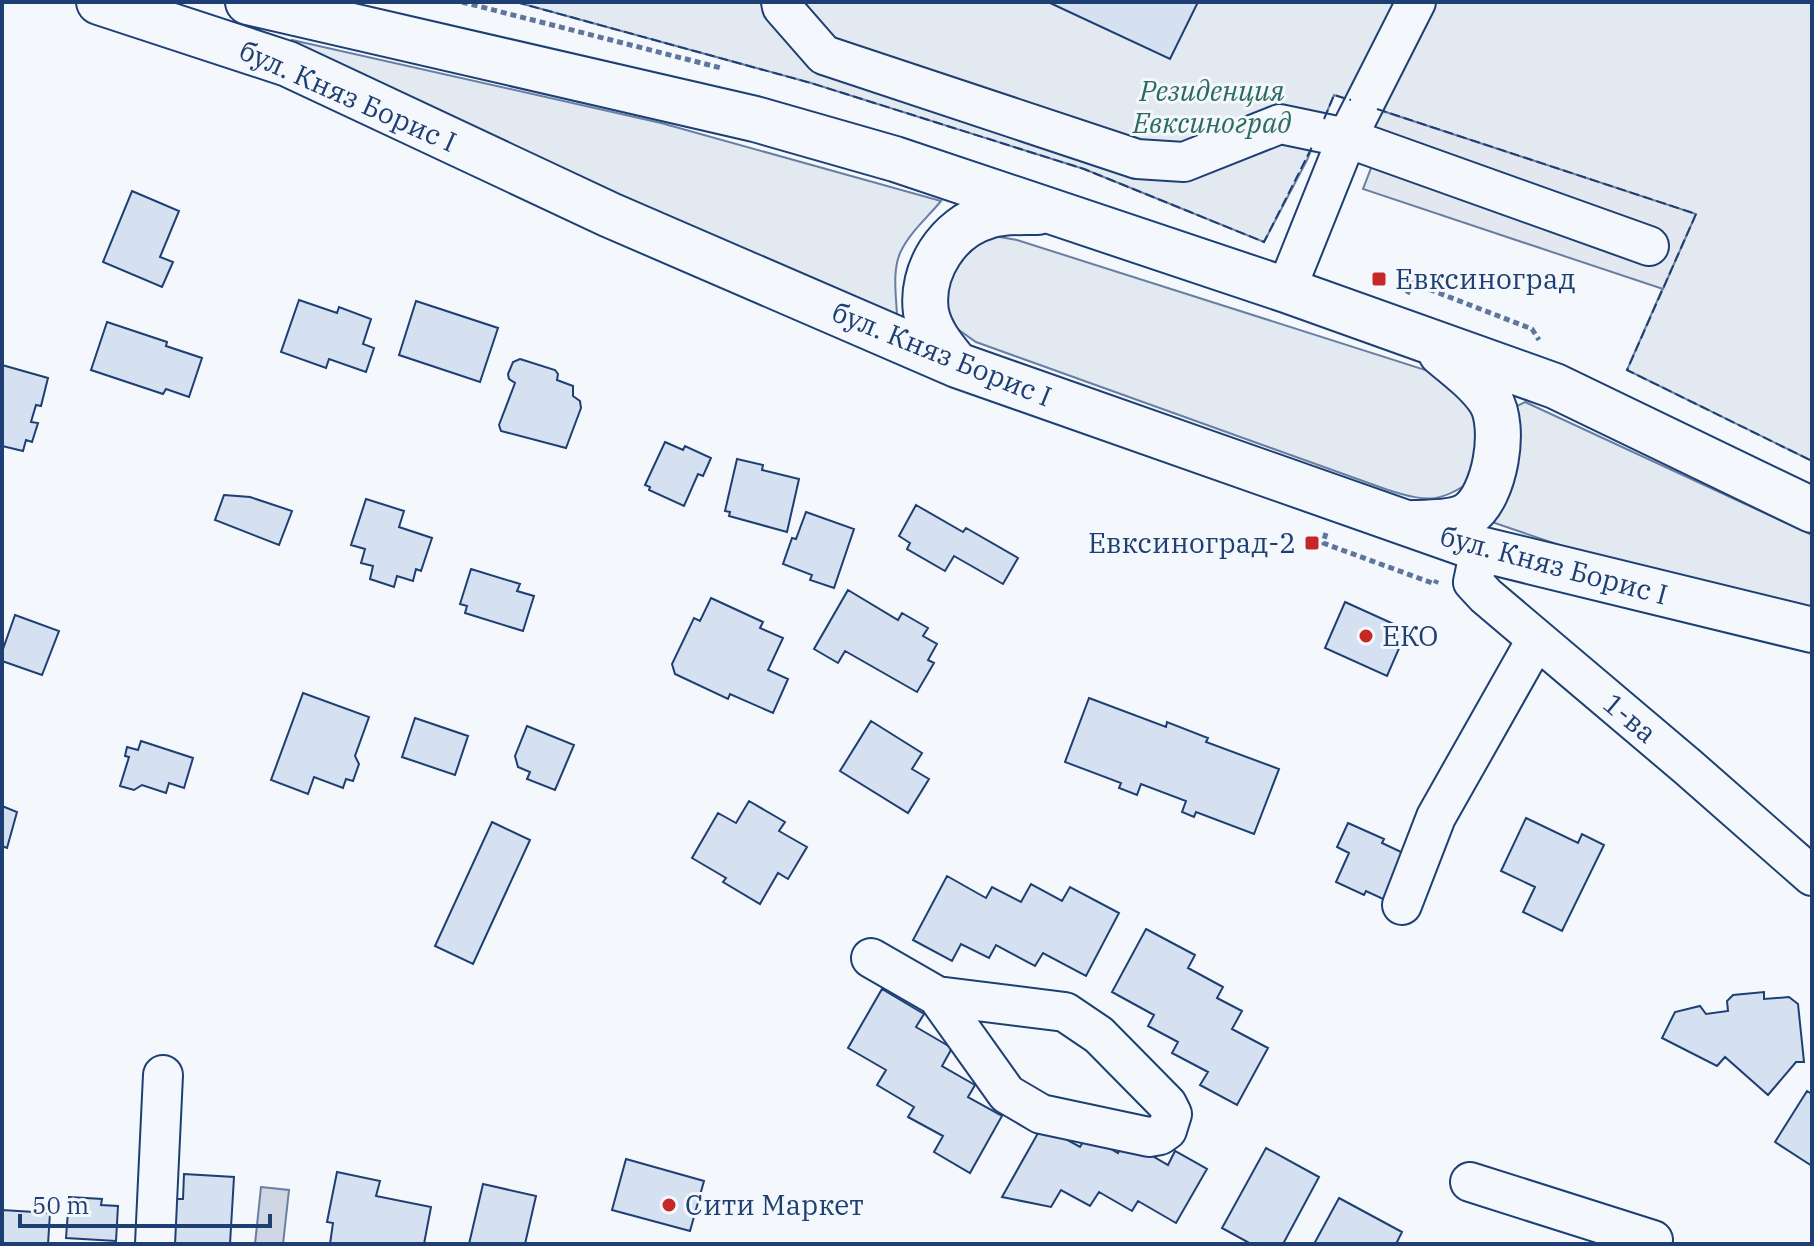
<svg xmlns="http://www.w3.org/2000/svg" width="1814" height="1246" viewBox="0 0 1814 1246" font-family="'IBM Plex Serif',serif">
	<rect width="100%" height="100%" fill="#f4f7fb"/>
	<path fill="#e3e9f0" stroke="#687fa3" stroke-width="2" d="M516,2H1812V461L1627,370L1695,214L1334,95L1307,160L1264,242L1084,169L811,83Z
		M292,40L661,123L941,201C928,217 910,232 901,251C892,269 896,295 897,315L735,246L291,49Z
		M994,236L1017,240L1438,374L1484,424L1467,484C1435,505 1423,500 1388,490L976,342L956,328L946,315L950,254Z
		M1525,402L1812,535V613L1621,566L1480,518L1519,443L1517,406Z"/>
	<path fill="#e3e8f0" stroke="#687fa3" stroke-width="2" d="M1364,105L1696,214L1663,289L1363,189L1378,150Z"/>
	<path fill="#cfd7e4" stroke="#687fa3" stroke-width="2" d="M261,1187L289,1190L283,1244H255Z"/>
	<path fill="#d5e0f0" stroke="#1d3f73" stroke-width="2" d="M1048,2H1198L1170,59Z
		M132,191L179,211L160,257L173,262L162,287L103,262Z
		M299,300L337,313L339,307L371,319L363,344L374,348L366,372L329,359L326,368L281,352Z
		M416,301L498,328L480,382L399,355Z
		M107,322L167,342L166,346L202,358L189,397L166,389L163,394L91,370Z
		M520,359L555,370L558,374L557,380L573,386V396L580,401L581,408L566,448L501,431L499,425L515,383L509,379L508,374L513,362Z
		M2,365L48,378L41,406L36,405L31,422L38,423L32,442L26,440L23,451L2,446Z
		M665,442L683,450L685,446L711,458L703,476L698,474L684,506L649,490L650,487L645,485Z
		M737,459L763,465L762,470L799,479L787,532L729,516L730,512L725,511Z
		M224,495L250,497L292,511L279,545L215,520Z
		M366,499L404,511L399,527L432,538L421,571L416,569L413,581L397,576L394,587L370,579L373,566L361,563L365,549L351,545Z
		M916,505L963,532L966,528L1018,558L1003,584L954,556L945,571L907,549L910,543L899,536Z
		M806,512L854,529L834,588L810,580L812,575L783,564L792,538L796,539Z
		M471,569L520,584L517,591L534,596L523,631L465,613L467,606L460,604Z
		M848,590L898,620L902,613L928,628L923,636L937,644L928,660L934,663L917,692L845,651L838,663L814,649Z
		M711,598L763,622L760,628L783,638L768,670L788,679L773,713L730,694L728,699L675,674L672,664L694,618L700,621Z
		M1345,602L1407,630L1387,676L1325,648Z
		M15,615L59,631L42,675L2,661V652Z
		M303,693L369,717L355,756L359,764L353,781L346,779L343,788L314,777L308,794L271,780Z
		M1089,698L1166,727L1167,722L1208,738L1206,742L1279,769L1254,834L1196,812L1194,817L1182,812L1186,801L1141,784L1137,795L1119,788L1121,783L1065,762Z
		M415,718L468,736L455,775L402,757Z
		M871,721L922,753L912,769L929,779L908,813L840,771Z
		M527,726L574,745L555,790L527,779L530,772L518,767L515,756Z
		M141,741L193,758L184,788L169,783L166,793L142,785L134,790L120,786L129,757L125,756L127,747L138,750Z
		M749,801L785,822L779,831L807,847L788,879L778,873L760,904L723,882L726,878L692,858L718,813L736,823Z
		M2,806L17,812L7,848L2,846Z
		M1526,818L1578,843L1582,834L1604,845L1562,931L1523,912L1535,887L1501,871Z
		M492,822L530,840L473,964L435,946Z
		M1348,823L1384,839L1382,843L1416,859L1396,905L1366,891L1364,895L1336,882L1349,853L1337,847Z
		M947,876L986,898L992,887L1021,902L1031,884L1062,901L1070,887L1119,913L1086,976L1043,953L1035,966L996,945L989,958L961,944L952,961L913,940Z
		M1146,929L1195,955L1188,968L1223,987L1217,998L1242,1011L1232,1029L1268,1048L1237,1105L1200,1085L1208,1072L1172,1053L1178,1042L1148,1026L1154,1015L1112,992Z
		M882,989L924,1014L916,1027L952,1048L942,1066L975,1085L968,1097L1002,1116L970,1173L934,1152L943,1136L908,1117L914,1107L877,1085L886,1070L848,1048Z
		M1764,992V999L1789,997L1798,1004L1804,1062H1796L1768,1095L1725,1057L1717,1066L1662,1038L1675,1012L1700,1006L1706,1014L1728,1011L1727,1001L1733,995Z
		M1807,1091L1812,1094V1166L1775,1142Z
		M1042,1126L1080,1147L1087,1135L1118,1153L1125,1140L1168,1165L1175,1151L1207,1169L1176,1223L1138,1201L1132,1211L1099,1192L1090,1206L1061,1190L1051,1207L1002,1197Z
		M1266,1148L1319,1177L1283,1244H1251L1222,1228Z
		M626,1159L704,1181L690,1231L612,1210Z
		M337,1172L380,1181L376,1196L431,1207L424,1244H330L333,1223L327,1222Z
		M184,1174L234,1177L230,1244H171L174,1199H183Z
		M483,1184L536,1196L525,1244H469Z
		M69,1197L102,1199L101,1205L118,1206L116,1241L66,1238Z
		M1339,1198L1402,1232L1396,1244H1314Z
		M2,1210L50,1213L48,1244H2Z"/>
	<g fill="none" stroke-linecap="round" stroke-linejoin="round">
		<g stroke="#1d3f73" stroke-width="42">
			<path id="minor" d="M781,2L782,7L824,55L1137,159L1184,162L1280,124L1347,138L1649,246
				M1286,290L1347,138L1416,2
				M1480,549L1473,582L1486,596L1688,767L1812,876
				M1402,905L1436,817L1536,640
				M871,958L937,996L1065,1012L1099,1035L1167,1104L1172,1114L1167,1130L1160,1135L1149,1137L1041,1114L1007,1094L937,996
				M1470,1182L1653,1240
				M155,1244L163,1075"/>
		</g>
		<g stroke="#1d3f73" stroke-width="48">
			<path id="highway" d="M99,2L288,64L610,215L957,365L1480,549L1812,630
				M248,2L755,119L895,159L1286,290L1555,386L1812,510
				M957,365C944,349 930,333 926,312C920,271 948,227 988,216C1003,211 1022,212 1038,212
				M1414,523C1430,522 1455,524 1469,514C1495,496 1507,427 1490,400C1478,382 1458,367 1441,353"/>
		</g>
		<path stroke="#5e769c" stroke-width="5" stroke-dasharray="6 4" stroke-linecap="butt" d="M462,2L721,68
			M1407,294L1413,283L1532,329L1539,340
			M1326,533L1323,543L1435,584L1437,580"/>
		<use href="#minor" stroke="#f4f7fb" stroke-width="38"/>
		<use href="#highway" stroke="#f4f7fb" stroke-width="44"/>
		<path stroke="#1d3f73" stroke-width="2" stroke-dasharray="10 4" stroke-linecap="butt" d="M516,2L811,83L1084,169L1264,242L1313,145
			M1377,109L1696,214L1627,370L1812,461
			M1324,119L1334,95L1351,100"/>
	</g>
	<g fill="#c62828" stroke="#f4f7fb" stroke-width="3">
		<rect x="1371" y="271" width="16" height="16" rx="4"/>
		<rect x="1304" y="535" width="16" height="16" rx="4"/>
		<circle cx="1366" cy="636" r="8"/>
		<circle cx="669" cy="1205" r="8"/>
	</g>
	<g text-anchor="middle" stroke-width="6" stroke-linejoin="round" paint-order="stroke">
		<g font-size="28" font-style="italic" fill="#2c6c60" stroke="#f4f7fb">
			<text x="1212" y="101">Резиденция<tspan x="1212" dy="32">Евксиноград</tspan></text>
		</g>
		<g font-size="28" fill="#1d3f73" stroke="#f4f7fb">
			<text transform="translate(348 96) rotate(24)" y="10">бул. Княз Борис I</text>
			<text transform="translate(942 354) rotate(22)" y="10">бул. Княз Борис I</text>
			<text transform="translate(1554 565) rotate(15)" y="10">бул. Княз Борис I</text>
			<text transform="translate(1630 718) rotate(40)" y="10">1-ва</text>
		</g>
		<g font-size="28" fill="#1d3f73" stroke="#f4f7fb" text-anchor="start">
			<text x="1395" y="289">Евксиноград</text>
			<text x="1296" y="553" text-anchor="end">Евксиноград-2</text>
			<text x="1382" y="646">ЕКО</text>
			<text x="685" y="1215">Сити Маркет</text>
		</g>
	</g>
	<rect width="1814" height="1246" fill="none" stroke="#1d3f73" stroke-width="8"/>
	<path d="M20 1214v12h250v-12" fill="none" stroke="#1d3f73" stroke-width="4"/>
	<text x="32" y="1214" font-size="24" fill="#1d3f73" stroke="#f4f7fb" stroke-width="6" paint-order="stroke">50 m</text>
</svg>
